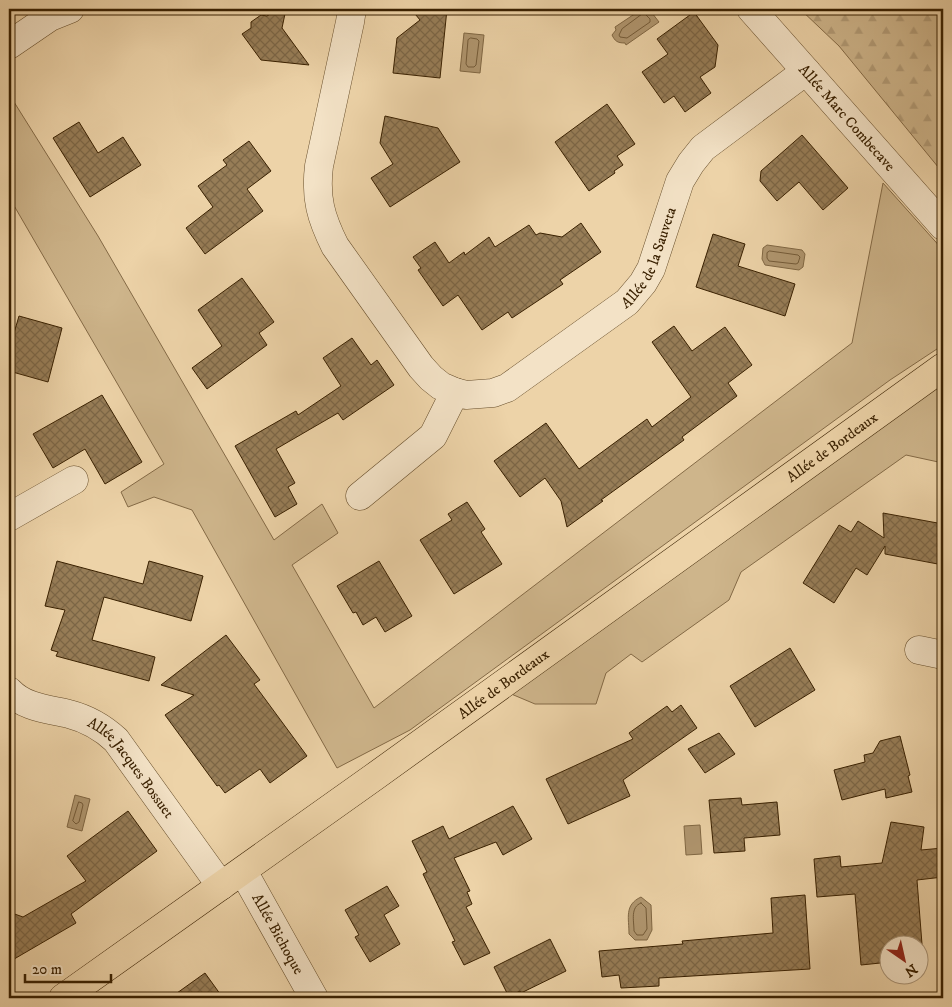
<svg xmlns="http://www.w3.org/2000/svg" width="952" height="1007" viewBox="0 0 952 1007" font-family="'IM FELL DW Pica',serif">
	<defs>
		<pattern id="forest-firs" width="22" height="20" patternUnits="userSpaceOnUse" patternTransform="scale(1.25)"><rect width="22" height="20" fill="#ceb58b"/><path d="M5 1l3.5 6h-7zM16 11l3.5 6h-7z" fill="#b29b76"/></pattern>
		<pattern id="building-cross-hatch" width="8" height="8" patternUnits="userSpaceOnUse" patternTransform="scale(1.25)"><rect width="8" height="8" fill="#977d57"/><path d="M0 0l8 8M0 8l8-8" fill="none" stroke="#7c6646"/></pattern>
	</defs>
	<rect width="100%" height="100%" fill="#edd3a8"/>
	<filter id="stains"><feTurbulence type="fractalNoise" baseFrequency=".004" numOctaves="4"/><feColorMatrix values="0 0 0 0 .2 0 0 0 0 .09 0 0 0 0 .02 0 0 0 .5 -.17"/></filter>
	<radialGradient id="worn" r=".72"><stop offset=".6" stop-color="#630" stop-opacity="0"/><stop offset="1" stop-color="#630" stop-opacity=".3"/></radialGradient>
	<path fill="#ceb58b" stroke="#846a46" d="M9,94L98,236L274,540L322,504L338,533L292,565L374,708L852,343L883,183L943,250V345L890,380L410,730L337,768L192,510L154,497L128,507L121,492L164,464L9,197Z
		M943,367V463L906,455L741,572L729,600L642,662L631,654L606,673L596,704H535L497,688Z"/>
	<path fill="url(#forest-firs)" stroke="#846a46" d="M800,9H943V173L839,46Z"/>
	<path fill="#b0966f" stroke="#806743" d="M642,9H649L659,22L626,45L625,43C617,43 615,41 612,35L616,30L615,27Z
		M464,33L484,35L480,73L460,71Z
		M767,245L802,250L805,254L803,267L799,270L765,265L762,259L763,248Z
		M75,795L90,799L82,831L67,827Z
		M700,825L702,854L686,855L684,826Z
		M641,897L651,905L652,930L647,940H635L629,934C629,918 624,905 641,897Z"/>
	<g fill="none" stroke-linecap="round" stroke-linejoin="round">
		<path stroke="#745b38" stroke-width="1" d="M644,13L650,19V22L627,38L620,37L619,35L622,29Z
			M471,38L477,39L479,41L476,65L474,67H468L466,64L468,40Z
			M770,251L798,255L800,257L798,263L796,264L769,261L767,258V253Z
			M79,802L82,803L83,805L79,822L76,824L73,821Z
			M641,903L646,908L647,929L643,935H637L634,931C634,921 630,907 641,903Z"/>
	</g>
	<path fill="url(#building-cross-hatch)" stroke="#392000" d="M278,9H286L282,28L309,65L261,60L242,34L251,28V22L261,15L267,16Z
		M411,9H447L440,78L393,73L397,38L420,20Z
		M694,12L718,45L715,67L700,77L711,93L685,112L674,96L664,103L642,72L668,54L657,39Z
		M607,104L635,144L617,156L623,165L614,171L615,173L589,191L555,142Z
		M385,116L438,128L460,162L390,207L371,178L393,164L380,143Z
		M79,122L98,153L123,137L141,165L90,197L53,138Z
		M802,135L848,188L823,210L799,182L777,201L760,181L761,171Z
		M249,141L271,171L247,189L263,211L205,254L186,228L213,207L198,186L227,165L223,160Z
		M581,223L601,252L560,280L563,284L512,318L508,312L482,330L458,295L443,306L418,270L421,268L413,257L435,242L449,263L464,252L465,255L489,237L495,247L529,225L536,235L540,233L562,237Z
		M713,234L745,244L738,266L795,284L785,316L696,287Z
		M242,278L274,322L259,333L267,345L207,389L192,368L222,346L198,310Z
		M19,316L62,328L48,382L9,371V350Z
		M674,326L692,351L725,327L752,365L728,383L737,396L682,437L684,440L601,500L603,501L567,527L561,501L545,478L520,497L494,461L546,423L579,469L647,419L652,427L691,397L652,342Z
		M352,338L371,365L377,360L394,385L343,420L338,413L276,449L295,483L288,487L297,504L275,517L235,446L296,411L298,415L341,386L323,358Z
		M102,395L142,462L105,484L85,449L53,468L33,434Z
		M467,502L485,529L481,532L502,564L454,594L420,540L452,520L448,514Z
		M883,513L943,524V565L885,554V546L867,575L856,568L834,603L803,583L839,525L851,532L858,521L884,538Z
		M57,561L143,584L149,561L203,576L191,621L104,597L92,640L155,657L149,681L56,656L58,652L51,650L65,610L45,606Z
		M379,561L412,616L385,632L376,617L363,625L356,612L353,613L337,586Z
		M226,635L260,680L254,684L307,756L270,783L260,769L225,793L219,785L217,786L165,715L194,695L161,685Z
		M790,648L815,690L755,727L730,686Z
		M681,705L697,728L623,780L630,796L568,824L546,779L633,739L629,733L667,706L672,712Z
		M719,733L735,754L705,773L688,749Z
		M900,736L910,775L908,776L912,792L886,798L885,789L842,800L834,770L865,762L864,755L873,753L880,741Z
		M741,798L742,805L777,802L780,835L744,838L745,851L714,853L709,800Z
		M513,806L532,839L503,855L496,842L454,858L470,891L467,892L472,904L466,907L490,953L464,965L452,942L455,941L423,874L427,872L412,841L443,826L449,839Z
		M128,811L157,851L71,914L76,923L9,962V912L23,917L86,881L67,856Z
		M891,822L924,827L921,850L943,848V877L917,880L923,957H920V944H890V962L861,965L855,894L817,897L814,859L840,856L841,867L882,863Z
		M387,886L399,906L384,915L400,944L370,962L355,937L359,935L345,910Z
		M805,895L810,969L659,978V986L621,988L619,975L602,977L599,951L683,944L682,941L773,933L771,898Z
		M550,939L566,971L521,993L520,991L509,997L494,967Z
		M205,973L223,998H170Z"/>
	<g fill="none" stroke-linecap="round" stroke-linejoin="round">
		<g stroke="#664d2a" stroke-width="29">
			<g id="minor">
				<path id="s1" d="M352,9L350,22L319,166C315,198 321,218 335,246L421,367L431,378L441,386L455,392L466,395L493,393L507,388L627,302L643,283L651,269L680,181L691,163L703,148L806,71"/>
				<path id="s2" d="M751,9L943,226"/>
				<path d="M9,45L50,17L70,9"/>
				<path d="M360,496L433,436L455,392"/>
				<path d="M9,517L74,480"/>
				<path d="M919,650L943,655"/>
				<path id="s3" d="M9,691C25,708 48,709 69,714C88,719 102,727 116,740L221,886"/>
				<path id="s4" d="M243,871L314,998"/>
			</g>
		</g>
		<g stroke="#392000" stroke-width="29">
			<g id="major">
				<path id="s5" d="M63,998L374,777L943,367"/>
			</g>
		</g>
		<use href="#minor" stroke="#f3e2c6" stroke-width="28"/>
		<use href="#major" stroke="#edd3a8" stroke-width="28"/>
	</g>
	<g text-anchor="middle" stroke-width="4.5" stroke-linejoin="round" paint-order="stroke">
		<g font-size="15" fill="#392000" stroke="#f3e2c6">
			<text dy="5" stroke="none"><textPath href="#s2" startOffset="145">Allée Marc Combecave</textPath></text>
			<text dy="5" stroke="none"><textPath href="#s1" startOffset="686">Allée de la Sauveta</textPath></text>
			<text dy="5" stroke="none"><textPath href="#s5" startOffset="946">Allée de Bordeaux</textPath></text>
			<text dy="5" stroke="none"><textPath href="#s5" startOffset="541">Allée de Bordeaux</textPath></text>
			<text dy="5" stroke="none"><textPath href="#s3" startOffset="150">Allée Jacques Bossuet</textPath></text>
			<text dy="5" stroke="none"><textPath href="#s4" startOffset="72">Allée Bichoque</textPath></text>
		</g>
	</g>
	<rect width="952" height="1007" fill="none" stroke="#edd3a8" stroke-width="30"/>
	<rect x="10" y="10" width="932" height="987" fill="none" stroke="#392000" stroke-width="2.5"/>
	<rect x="15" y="15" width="922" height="977" fill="none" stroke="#392000"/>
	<g transform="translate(904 960) rotate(146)"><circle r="24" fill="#f3e2c6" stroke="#a99477"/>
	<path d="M0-4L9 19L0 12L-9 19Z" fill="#8f2418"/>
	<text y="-8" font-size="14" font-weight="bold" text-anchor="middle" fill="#392000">N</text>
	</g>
	<path d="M25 974v8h86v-8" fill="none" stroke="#392000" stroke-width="2.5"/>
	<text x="32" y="974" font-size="15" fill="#392000" stroke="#f3e2c6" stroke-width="4" paint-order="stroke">20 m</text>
	<rect width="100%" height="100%" filter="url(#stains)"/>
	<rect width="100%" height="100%" fill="url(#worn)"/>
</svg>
